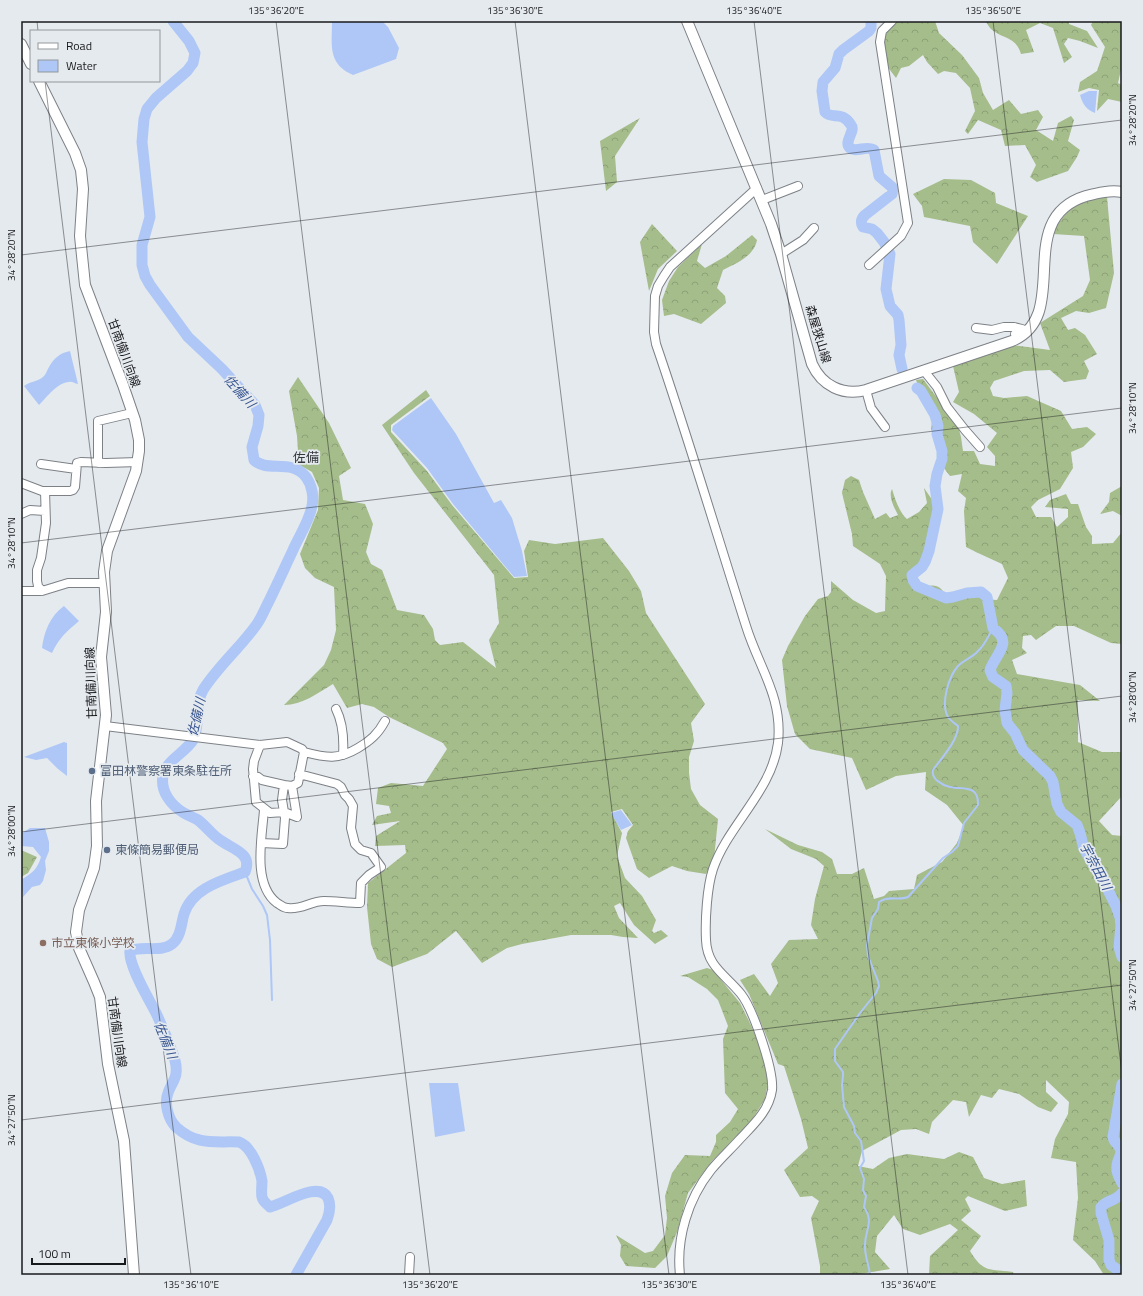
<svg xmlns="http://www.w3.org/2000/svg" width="1143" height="1296" viewBox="0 0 1143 1296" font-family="'Titillium Web','Noto Sans JP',sans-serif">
	<defs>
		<pattern id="forest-crowns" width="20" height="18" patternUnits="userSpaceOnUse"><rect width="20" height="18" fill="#a5bc8b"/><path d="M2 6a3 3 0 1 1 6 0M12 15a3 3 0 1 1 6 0" fill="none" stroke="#8da177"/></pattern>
	</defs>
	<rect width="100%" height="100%" fill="#e5eaef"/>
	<path fill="url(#forest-crowns)" d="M894,21H935L939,33L962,55L979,78L983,93L993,110L1009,100L1021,114L1038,110L1043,117L1036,130L1053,141L1058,123L1071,116L1074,120L1068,141L1080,150L1077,157L1068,171L1037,182L1030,177L1036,165L1025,145L1005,146L1001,130L978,120L968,134L965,131L975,111L970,88L956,73L944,71L938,74L927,62L923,55L909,66L901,68L896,78L887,66L882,41L887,28Z
		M985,21H1069V24L1087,31L1098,48L1080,41L1068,38L1064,44L1072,57L1064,63L1053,28L1040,23L1026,30L1034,52L1021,54C1016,36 1002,39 991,29C989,27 987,23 985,21Z
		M1093,21H1122V65L1118,83L1122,85V102L1108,99L1097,111L1099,90L1089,88L1078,92L1080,82L1097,71L1105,47L1091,25Z
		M640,118L615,156L617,182L606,191L600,141Z
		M944,179L971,180L995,193L996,203L1028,216L997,264L973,242L970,226L924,217L922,206L913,194Z
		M1107,197L1114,273L1106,308L1089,313L1076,311L1061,318L1068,330L1075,328L1085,335L1097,354L1084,361L1089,371L1086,379L1064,382L1050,370L1024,371L994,381L990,388L993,396L1004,398L1027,396L1061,411L1072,429L1087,427L1096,434L1083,447L1071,452L1073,468L1060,489L1038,500L1031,507L1036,517H1051L1057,527L1068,517V509L1045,507L1050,500L1066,494L1071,504H1078L1086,527L1092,536V544L1113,543L1122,532V644L1111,643L1074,626H1056L1036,640L1031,635L1023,636L1022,648L1027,653L1012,660L1017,674L1080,685L1100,701L1078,700V742L1102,752H1122V796L1099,821L1112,835L1122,836V1275H1104L1095,1261L1073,1240L1078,1198L1076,1162L1051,1158L1055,1139L1068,1114L1069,1102L1046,1080V1092L1058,1103L1051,1112L1038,1107L1019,1094L999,1089L992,1098L981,1095L969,1117L966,1102L953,1100L932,1122L929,1134L916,1129L901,1130L862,1151L858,1166L873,1169L889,1158L907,1154L944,1159L959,1152L973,1157L984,1178L1002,1184L1025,1180L1027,1206L1005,1211L968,1196L965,1199L971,1211L961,1220L981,1236L970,1251C983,1273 990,1269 1013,1272L1014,1275H929L930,1256L958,1230L950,1224L920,1235L903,1229L894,1215L877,1236L875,1252L890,1269L854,1275H820V1266L811,1218L819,1201L812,1196L800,1197L784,1170L808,1148L801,1119L784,1066L778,1064L749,994L740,980L754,974L770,996L778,983L771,964L789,940L818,939L811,925L815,899L824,866L816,859L791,849L765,829L798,845L822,852L832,859L837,874H852L864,868L874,899L884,896L889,891L914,889L917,875L942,862L957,843L964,826L947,805L925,790L926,772L896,776L866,790L852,758L810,749L795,734L787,706L782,660L788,646L805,616L818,599L828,596L831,592V581L853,600L876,613L885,611L886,576L880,564L853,546L852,534L842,493L845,480L851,476L859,480L863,492L875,519L886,513L890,518L898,515C894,507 888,497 892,489C895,499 899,512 907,519L919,512L927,503L924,488L935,504L936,518L930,551L917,574L919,588C934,584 940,583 947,598C965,595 966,577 984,599L997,600L1008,578L1002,564L978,553L966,547L964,511L966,498L958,491L962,474L950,476L940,463L938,446L931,429L932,422V411L921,392L916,380L923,379L958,426L961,437L963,451H974L980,464L995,466V456L987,447L997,433L974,414L953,402L959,392L953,366L1012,345L1050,350L1040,323L1083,296L1090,280L1084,236L1053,234C1065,209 1079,199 1107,197Z
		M652,224L677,251L658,269L649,291L640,242Z
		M752,235L757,240C754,256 737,263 723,270L717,288L725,296L726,303L701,324L674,314L664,316L662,300L669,281L678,267L702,244L697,261L705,268L726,256Z
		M298,377L329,423L351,468L339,476L343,500L365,504L373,524L366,552L371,564L382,570L397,610L424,615L433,629L435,640L440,645L463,642L496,668L489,640L499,623L494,575L414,473L382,425L426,390L430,396L391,425V432L427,471L452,505L514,578L528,577L524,551L529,540L555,544L603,538L629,571L641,591L646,613L705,704L691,723L694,741L689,757V773L691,789L700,805L718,819L714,859L706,874L687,871L672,866L649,878L637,869L626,838L628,831L633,825L622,809L611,812L622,833L617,856L625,878L642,896L656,920L652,931L654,933L661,930L668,936L655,944L634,925L620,903L614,906L619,918L638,938L623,937L611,935H571L522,944L507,948L482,963L456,931L427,954L392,967L377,959L371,944L367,907L368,883L406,853L405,845L375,846L376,836L400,821L372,825L377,816L391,813L389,806L376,804L378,788L391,783L423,786L447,749L443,743L389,717L374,707L362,704L347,708L333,684C318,693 302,705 284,705L324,665L331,650L336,630L334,587L315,578L305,568L300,554L318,510L319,488L312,472L298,464L293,459L298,451L297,436L289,391Z
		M1122,486V516L1113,511L1100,514L1109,502L1110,493Z
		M21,850L37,857L28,873L21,877Z
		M707,968L713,970L740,1003L749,1021L761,1048L768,1082L765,1099L752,1120L712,1161L688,1193L677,1232L667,1256L655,1268L626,1266L620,1256L621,1245L616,1235L645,1253L653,1251L665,1235L667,1218L665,1196L672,1173L685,1155L710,1156L716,1142V1135L730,1122L738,1109L725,1093L723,1039L728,1026L718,1000L707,989L688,977L680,976Z"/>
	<path fill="#aec7f6" d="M332,21H382L388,27L399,48L396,59L353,75C327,64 332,44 332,21Z
		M1089,91H1097L1095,113C1086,109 1083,105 1080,95Z
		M70,351L78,384C74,384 73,381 69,382C58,382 47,397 39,405L24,386C30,381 38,382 44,376C46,374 47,370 49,367C54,358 60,353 70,351Z
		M431,398L456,434L494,503L501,500L512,518L522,551L527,576L514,577L453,504L427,468L392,430L393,426Z
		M64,606L79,621C66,632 59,638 52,653L42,648C44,632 50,616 64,606Z
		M64,742L67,743V776L58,769L47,758L36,760L24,757Z
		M621,810L632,825L621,830L611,813Z
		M30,828H45L49,842V851L45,861L46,870L43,881L40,885L32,887L23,897V891L21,889V880C32,873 37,870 41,857L33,847L21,846V834Z
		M429,1083H458L465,1131L435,1137Z"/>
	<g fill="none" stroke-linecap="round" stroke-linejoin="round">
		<path stroke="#aec7f6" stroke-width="2" d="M245,872L252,889L263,906L267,915L270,940L272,1000
			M870,1275C869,1265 865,1257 865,1247C864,1231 875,1223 864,1207L866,1196L863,1190L864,1179L860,1168L864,1161L861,1141L855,1133L854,1126L844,1107L842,1085L843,1075V1072L835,1061V1049L860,1013L876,993L879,986L878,981L868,956L867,945L872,918L878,909L879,902C888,895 898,901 908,897L943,858L952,852L958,846L964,823L978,805C979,784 962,790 950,787C942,785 931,779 933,770C941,759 959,739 958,726C954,723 949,720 947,715C941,702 949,676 958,666C964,660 973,657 978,651C985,645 989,635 993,628"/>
		<path stroke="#aec7f6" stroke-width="11" d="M173,21L189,41L195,53L193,63L187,71L156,98L147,109L144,119L142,142L150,217L142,245V265L145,276L150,285L188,337L222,369L255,405L259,415L258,426L252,447L254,460C267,473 291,458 306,477C312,485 314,497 312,506C309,522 299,536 293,550C284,569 276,587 267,605C264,611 261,618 257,624C241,647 218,666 203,690C194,705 201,725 193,740C185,753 166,760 163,776C160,792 172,806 184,813C189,816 193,817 198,820C206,826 212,835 220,840C232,849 253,853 245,872C223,880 192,888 184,914C181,924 181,937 172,944C160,953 143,945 130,951C128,965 149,999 156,1013C161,1024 167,1037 171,1049C174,1056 177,1066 176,1073C176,1079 170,1086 168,1093C164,1103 168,1119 176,1127C197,1146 214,1141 239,1142C251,1146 260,1169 262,1181C262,1186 261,1193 262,1197C263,1202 267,1204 270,1207C284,1204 319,1180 328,1198C331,1205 330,1212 327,1220L296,1275
			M871,21V28L869,31L843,50L839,54L835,68L823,82L822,91L825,112C832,120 842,110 851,125C856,131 843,142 850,148C856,153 867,145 874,150L879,176L893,188L892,194L865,215C861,219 860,222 863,227L872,229L877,233L884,242L890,254L886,289L890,306L898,315L899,320L901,345L899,355L902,369
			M917,388L921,391L935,415L938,426L937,434L942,451V459L937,474L935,486L938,509L929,551L925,562L922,567L912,575L913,580L917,586L946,598L953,597L967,593L981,592L987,597L993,628C1014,643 996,653 990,670L993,677L1006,686L1007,693L1005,710L1007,723L1015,733L1023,750L1050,776L1053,782L1057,804L1061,812L1077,825L1080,833L1084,849L1105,884L1116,906L1120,917L1121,925L1119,947L1122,957
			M1122,1084L1113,1137C1114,1143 1120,1145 1121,1151C1121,1155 1119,1158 1118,1161C1115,1170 1118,1175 1122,1183
			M1122,1193C1116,1201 1107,1200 1101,1207V1213L1109,1240V1260L1111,1265L1122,1273"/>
		<g stroke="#7d8186" stroke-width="10">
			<path id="minor" d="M762,200L798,186
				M781,254L803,240L814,228
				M869,265L901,236L908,223L880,42L882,31L892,21
				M976,328L992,330L1004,327H1014L1022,329L1015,334
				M925,372L937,387L947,407L965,430L980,447
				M866,390L871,408L885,427
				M98,463V421L132,413
				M41,464L76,469
				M21,483L42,491H70L73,490L75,487L77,463L81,462L106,463L138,462
				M21,514L30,510L45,511
				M21,591H42L68,583H104
				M42,591L38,586L37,581V570L41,558L46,523L45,491
				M336,709C343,723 344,739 343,755
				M105,726L260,745L287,742L302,749L304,752C327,758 338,760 358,748C370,741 378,734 385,721
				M260,745L254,761L253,769L256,802L270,813L284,812L297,817L292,786
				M253,776L258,777L262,780L284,785
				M264,810C262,837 252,884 277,903C281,905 283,908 288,908C301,910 311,901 324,901C336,901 348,903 360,903L361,883L369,875L381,867L371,853L361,850L355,844L351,828L353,806L349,799L345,795L341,787L337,784L299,774
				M261,843L283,844L285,818L282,800L284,785L292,786L298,783L304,752
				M409,1275L410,1257
				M680,1275C676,1238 688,1199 711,1170C720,1159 730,1150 739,1140C753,1125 769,1111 772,1090C774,1070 753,1009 741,994C726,975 707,967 706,940C705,920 707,887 713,869C728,825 772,791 778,743C783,697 759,668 746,626C716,532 688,437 656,344L654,332L655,296L658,286L664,276L670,267L757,188"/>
		</g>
		<g stroke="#7d8186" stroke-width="12">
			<path id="major" d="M687,21L771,224L781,254L812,364C822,386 843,396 866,390L1012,341C1074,315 1011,219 1086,196C1098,193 1110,190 1122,192
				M21,44L31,64
				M39,81L75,153L81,170L83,189L80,236L85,285L123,385L135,420L139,440V451L136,471L107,551L104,572L106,612L101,657L106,715L96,801L97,846L94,868L79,910L76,932L79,948L94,982L100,997L108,1064L124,1141L134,1275"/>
		</g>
		<use href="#minor" stroke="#fff" stroke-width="8"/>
		<use href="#major" stroke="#fff" stroke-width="10"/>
	</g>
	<path fill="none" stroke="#191a1c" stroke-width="1" stroke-opacity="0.45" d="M37,21L38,31M276,21L430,1275M515,21L669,1275M754,21L908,1275M993,21L1122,1074M45,81L191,1275M21,255L1122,120M21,543L1122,408M21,832L1122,696M21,1120L1122,985M1108,1275L1122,1273"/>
	<g fill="#5c6f8a" stroke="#e5eaef" stroke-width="1.5">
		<circle cx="92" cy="771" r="4"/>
		<circle cx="107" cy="850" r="4"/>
	</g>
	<circle fill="#8d6e63" stroke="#e5eaef" stroke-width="1.5" cx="43" cy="943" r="4"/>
	<g text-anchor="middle" stroke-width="3.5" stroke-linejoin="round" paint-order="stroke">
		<g font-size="12" fill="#191a1c" stroke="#e5eaef">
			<text transform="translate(818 334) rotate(73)" y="4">森屋狭山線</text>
			<text transform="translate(124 353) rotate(70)" y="4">甘南備川向線</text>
			<text transform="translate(91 683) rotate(-92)" y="4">甘南備川向線</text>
			<text transform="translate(117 1032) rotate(82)" y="4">甘南備川向線</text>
		</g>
		<g font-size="12" fill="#4e5e75" stroke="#e5eaef" text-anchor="start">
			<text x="100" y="775">富田林警察署東条駐在所</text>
			<text x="115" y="854">東條簡易郵便局</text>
		</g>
		<g font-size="12" fill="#785e54" stroke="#e5eaef" text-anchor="start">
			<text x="51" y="947">市立東條小学校</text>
		</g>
		<g font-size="13" font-style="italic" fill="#395691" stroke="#e5eaef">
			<text transform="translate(240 391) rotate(48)" y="5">佐備川</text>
			<text transform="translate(196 717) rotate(-77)" y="5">佐備川</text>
			<text transform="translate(1096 866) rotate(62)" y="5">宇奈田川</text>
			<text transform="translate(166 1040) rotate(68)" y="5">佐備川</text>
		</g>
		<g font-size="13" fill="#34383c" stroke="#e5eaef">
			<text x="306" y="462">佐備</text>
		</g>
	</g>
	<rect width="1143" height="1296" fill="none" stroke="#e5eaef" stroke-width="44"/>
	<rect x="30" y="30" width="130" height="52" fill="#e5eaef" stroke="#93979b"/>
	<rect x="38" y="43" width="20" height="6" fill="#ffffff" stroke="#93979b"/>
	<text x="66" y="50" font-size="12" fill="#191a1c">Road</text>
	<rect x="38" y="60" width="20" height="12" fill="#aec7f6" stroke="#93979b"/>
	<text x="66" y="70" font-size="12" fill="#191a1c">Water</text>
	<path d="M32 1258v6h93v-6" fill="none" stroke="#191a1c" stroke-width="2"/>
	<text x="38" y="1258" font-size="12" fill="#191a1c" stroke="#e5eaef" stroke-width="3" paint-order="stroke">100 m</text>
	<rect x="22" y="22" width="1099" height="1252" fill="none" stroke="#191a1c" stroke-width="1.5"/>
	<g font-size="10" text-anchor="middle" fill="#191a1c">
		<text x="276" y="14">135°36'20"E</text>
		<text x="515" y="14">135°36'30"E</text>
		<text x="754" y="14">135°36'40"E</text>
		<text x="993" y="14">135°36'50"E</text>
		<text transform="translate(1132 120) rotate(-90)" y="4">34°28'20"N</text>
		<text transform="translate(11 255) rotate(-90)" y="4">34°28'20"N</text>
		<text transform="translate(1132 408) rotate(-90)" y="4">34°28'10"N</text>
		<text transform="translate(11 543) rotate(-90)" y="4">34°28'10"N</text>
		<text transform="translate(1132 697) rotate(-90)" y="4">34°28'00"N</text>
		<text transform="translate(11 831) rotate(-90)" y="4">34°28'00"N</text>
		<text transform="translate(1132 985) rotate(-90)" y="4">34°27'50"N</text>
		<text transform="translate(11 1120) rotate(-90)" y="4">34°27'50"N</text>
		<text x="191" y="1288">135°36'10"E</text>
		<text x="430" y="1288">135°36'20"E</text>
		<text x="669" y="1288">135°36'30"E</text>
		<text x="908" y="1288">135°36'40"E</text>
	</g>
</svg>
